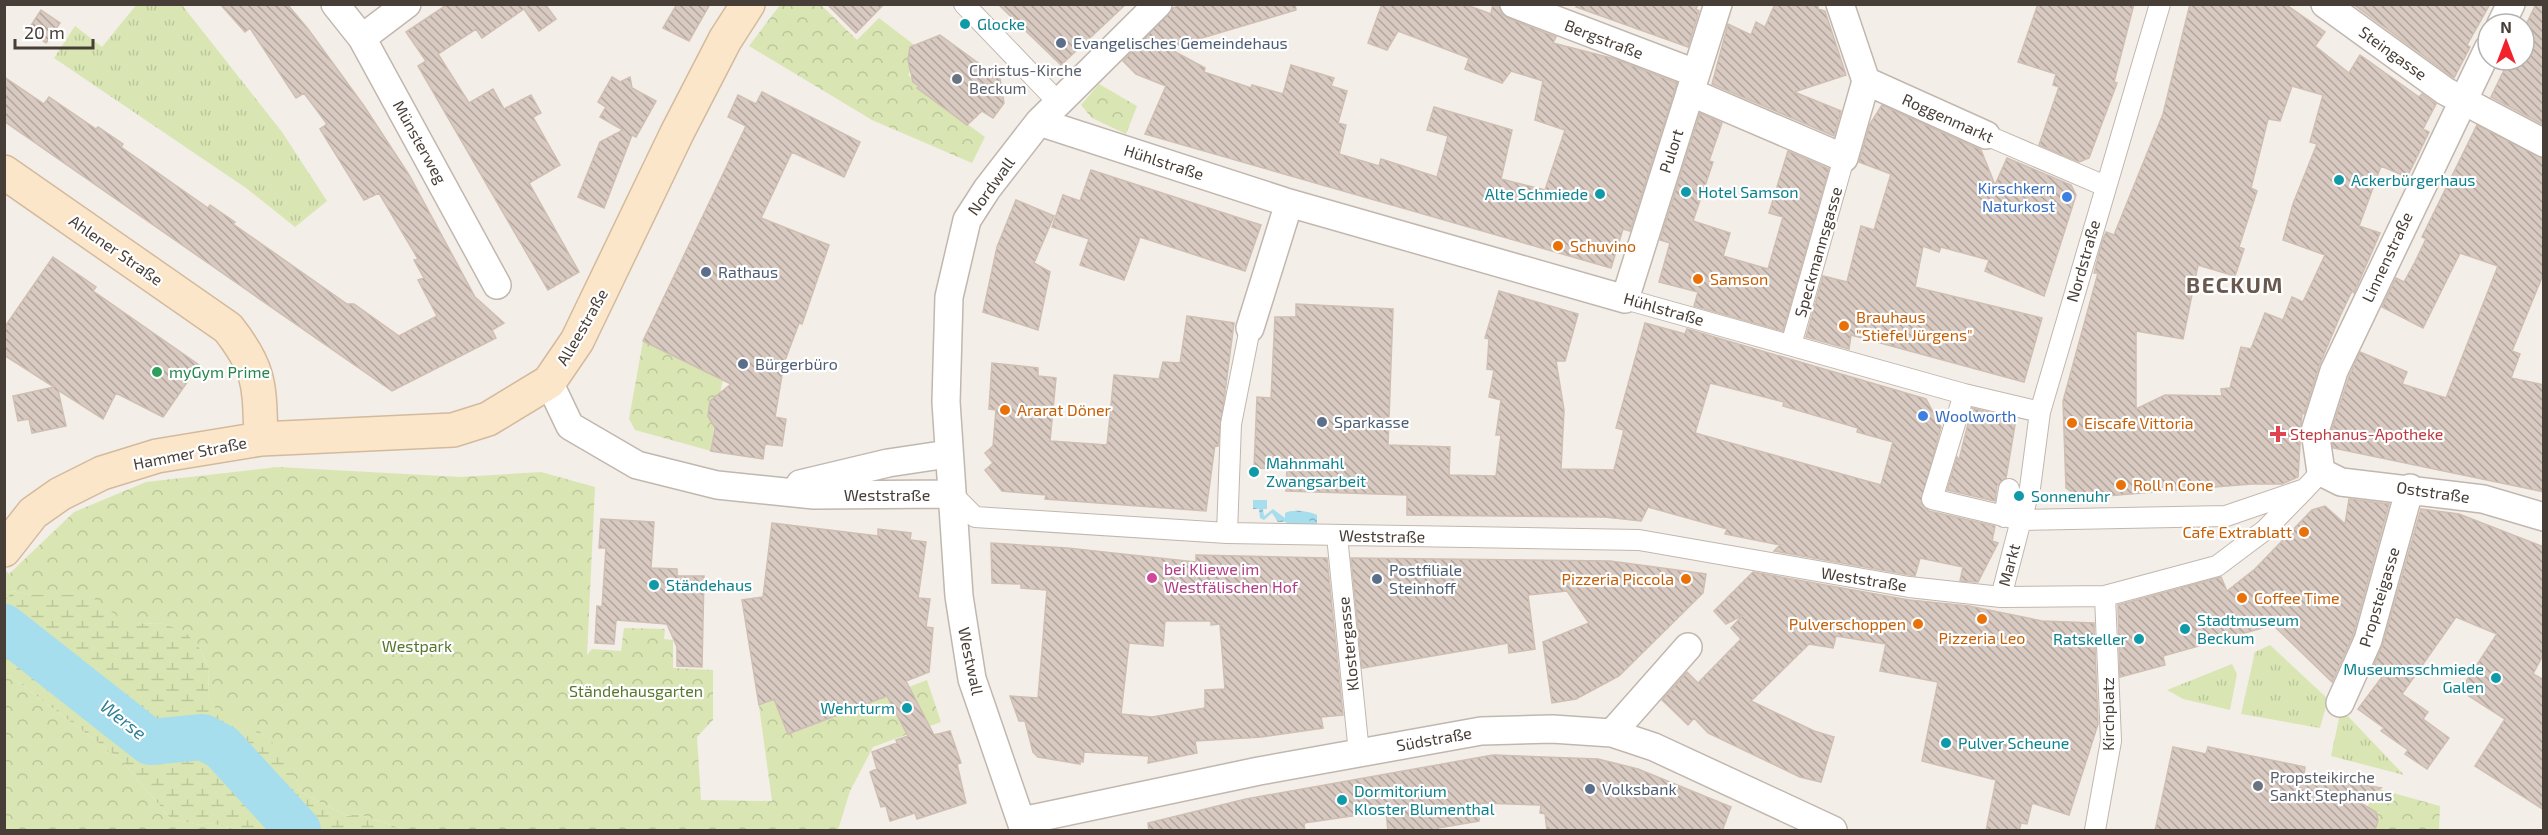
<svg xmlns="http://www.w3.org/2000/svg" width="2548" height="835" viewBox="0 0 2548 835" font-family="'Exo 2',sans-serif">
	<defs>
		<pattern id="grass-tufts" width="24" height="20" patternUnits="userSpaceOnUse" patternTransform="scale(1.5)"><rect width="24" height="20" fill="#d9e6b3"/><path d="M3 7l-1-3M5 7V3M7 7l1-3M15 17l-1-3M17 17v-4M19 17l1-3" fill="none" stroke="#bcc69b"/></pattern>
		<pattern id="wetland-marsh" width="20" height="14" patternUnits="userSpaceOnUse" patternTransform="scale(1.5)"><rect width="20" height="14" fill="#d9e6b3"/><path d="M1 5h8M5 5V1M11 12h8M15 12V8" fill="none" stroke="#bcc69b"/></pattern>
		<pattern id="park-crowns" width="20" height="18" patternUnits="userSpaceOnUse" patternTransform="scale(1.5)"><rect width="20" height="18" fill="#d9e6b3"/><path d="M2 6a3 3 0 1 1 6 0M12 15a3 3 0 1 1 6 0" fill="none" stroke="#bcc69b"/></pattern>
		<pattern id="water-ripples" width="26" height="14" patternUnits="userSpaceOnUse" patternTransform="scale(1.5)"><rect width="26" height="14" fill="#a7deed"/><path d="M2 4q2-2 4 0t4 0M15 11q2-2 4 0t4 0" fill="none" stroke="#8ab5c1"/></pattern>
		<pattern id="building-back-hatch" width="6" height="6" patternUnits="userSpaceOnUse" patternTransform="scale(1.5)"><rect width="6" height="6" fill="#d8cac1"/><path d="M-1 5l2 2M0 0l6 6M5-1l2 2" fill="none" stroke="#b1a59e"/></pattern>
	</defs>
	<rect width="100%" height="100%" fill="#f3eee8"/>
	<path fill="url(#grass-tufts)" d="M137,4L182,5L282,132L327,201L295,227L246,188L54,58L75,26L102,47Z
		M2270,645L2328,699L2320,728L2241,714L2255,652Z
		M2232,664L2237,674L2230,710L2183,699L2167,690Z
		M2341,709L2404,775L2331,756Z"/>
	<path fill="url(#wetland-marsh)" d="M12,591L32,595H89L136,623L165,624L186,632L199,647L209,668L208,697L218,711L261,732L284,752L301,792L347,816L358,814L406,830H237L210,823L200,825L171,819L121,760L5,672L4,601Z"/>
	<path fill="url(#park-crowns)" d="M780,5H821L857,40L879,18L917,47L913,67L908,75L920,84L918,88L985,137L972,163L872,120L749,46Z
		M1099,84L1137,106L1126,134L1092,118L1081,105Z
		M643,341L723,380L718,402L711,400L708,416L715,417L711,451L635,430L629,419Z
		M278,467L460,477L541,472L595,487L587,655L592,649L621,651L624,628L665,629L664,639L673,640V668L713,670V720L697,737L701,800L772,801L759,706L774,699L788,734L927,680L941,722L873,747L850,791L838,830H406L358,814L347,816L301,792L283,752L261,732L218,712L208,697L209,668L199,647L185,632L165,624L136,623L120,618L89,595H32L12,591L5,601V571L9,574L74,512L146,482Z
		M5,672L121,760L171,819L200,825L210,823L237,830H5Z
		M2375,788L2440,806L2439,830H2375L2378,822L2371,823L2365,815L2372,794L2376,791Z"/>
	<path fill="url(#water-ripples)" d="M1253,500H1267V509H1263L1264,516L1273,509L1285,518V513C1292,509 1309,511 1317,515V524L1287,526L1286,522H1278L1272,513L1264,520L1260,518L1259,509H1253Z"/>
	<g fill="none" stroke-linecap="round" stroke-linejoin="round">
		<path stroke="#a7deed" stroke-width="46" d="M4,627L150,742L203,737L222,747L298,830"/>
	</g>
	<path fill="url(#building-back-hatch)" stroke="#cfbeb2" stroke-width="1.5" fill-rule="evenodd" d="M220,4H287L308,29L364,106L409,175L475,297L504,323L492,330L496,338L392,391L4,121V77L44,104L49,97L96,129L98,127L123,144L121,147L208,208L210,205L235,222L233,224L347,304H354L399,336L437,316L418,280L424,278L414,260L418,259L379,193L364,200L320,129L327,124L304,93L296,98L250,28L245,32Z
		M448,4H545L556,19L539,31L524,9L482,38L476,29L438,54L469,103L493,89L504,109L531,95L541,113L533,117L560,165L529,183L579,272L548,290L418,66L426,61L406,32Z
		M677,4H710L689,41L663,28Z
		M827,4H884L856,33Z
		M998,4H1126L1061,65Z
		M1182,4H1295L1296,10L1168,48L1205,68L1204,72L1251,88L1252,85L1283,94L1291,65L1334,78L1331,86L1347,91L1338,123L1346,125L1339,154L1379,166L1381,159L1437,177L1448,136L1427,130L1434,107L1512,130L1501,179L1545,190L1565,130L1535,120L1543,81L1511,71L1502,83L1465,69L1469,58L1398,31L1387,50L1368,43L1382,4H1464L1491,14L1493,4H1499L1501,13L1508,18L1556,37L1553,43L1615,59L1677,83L1630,231L1623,229L1611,268L1145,134L1166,86L1136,74L1123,61L1173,8Z
		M1576,4H1698L1696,9L1699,11L1688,47L1576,7Z
		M1775,4H1818V9L1825,11L1846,75L1794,92L1841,111L1834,136L1712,84L1728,24L1751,35L1756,22L1765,27Z
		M2038,4H2134L2114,82L2117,83L2089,158L2079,162L2039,145L2059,87L2053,85L2056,74L2018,62Z
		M2190,4H2285L2325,32L2315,46L2349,73L2360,55L2419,97L2422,94L2436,104L2423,129L2429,132L2407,177L2381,166L2359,226L2380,233L2354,293L2352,291L2340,316L2319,366L2304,414L2302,412L2298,477L2282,484H2251L2082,498L2066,488L2063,401L2098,273H2094L2102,242L2106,232L2114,235L2163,114ZM2292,86L2323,95L2310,142L2317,144L2293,204L2283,240L2325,255L2303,302L2292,297L2283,320L2265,313L2251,349L2241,347L2230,388L2221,389L2222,396L2165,395L2136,409V331L2183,339L2198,265L2235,276L2244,249L2239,247L2257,191L2251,188L2268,119L2280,121Z
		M2353,4H2490L2467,45L2470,47L2454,78Z
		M2536,4H2544V125L2491,97L2509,60H2524V29Z
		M41,10L60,23L46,43L28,30Z
		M940,35L1000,79L1004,103L993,118L982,111L967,125L917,88L919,86L913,82L908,60L910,47Z
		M612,77L620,82L630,77L632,88L656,101L636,137L632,135L604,208L578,197L600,142L623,130L600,117L606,107L598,102Z
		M762,92L860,142L844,177L792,152L761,218L829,245L802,324L799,323L784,363L775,417L786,419L782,446L765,444L763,459L711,451L715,428L708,416L710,401L731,384L643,341L746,126L728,117L738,95L756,104Z
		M1882,105L1981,150L1995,185L2007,158L2071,185L2076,195L2044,296L1985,271L1989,260L1941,247L1939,252L1923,246L1915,287L2042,318L2024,382L1851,335L1849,349L1806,337L1823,276L1847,282L1861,226L1874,230L1891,174L1859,162L1870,124Z
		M1700,113L1722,123L1709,161L1713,162L1693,221L1730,233L1723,256L1768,269L1783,217L1769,213L1788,151L1829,169L1783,331L1694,306L1698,292L1659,282L1670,243L1660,240Z
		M2477,125L2544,159V272L2512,351L2520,354L2511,378L2544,385V492L2333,448L2331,432L2349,377L2360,352L2407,372L2402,384L2446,398L2498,266L2460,253L2423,328L2382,307L2396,278L2404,282L2415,262L2426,239L2422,237Z
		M1091,170L1261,225L1245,271L1140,237L1124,280L1080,265L1089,239L1052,227L1063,195L1080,201Z
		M1016,200L1054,216L1034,263L1050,272L1038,330L983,312L997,247Z
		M53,257L96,287L93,291L199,365L163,417L116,393L103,419L58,390L66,426L32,433L29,419L18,421L13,396L54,387L4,355V328Z
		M1499,291L1578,314L1565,361H1556L1564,410L1561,469L1614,470L1624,430L1616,428L1645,323L1685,334L1687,329L1926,399L1941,427L1921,503L1929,511L1995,526L1992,541L1998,543L1978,582L1960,581L1963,567L1920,558L1915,576L1774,551L1780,545L1725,534L1727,529L1648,507L1641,521L1605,517L1407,515V495L1286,491L1287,469L1254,468L1257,397L1271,398L1275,317H1296V304L1393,309L1388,445L1450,447L1449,475L1496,476L1501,435H1496L1501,400L1489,397L1494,370L1487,369L1489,339L1485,338ZM1710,383L1784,402L1783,406L1858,428L1857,432L1893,442L1881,485L1695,433Z
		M1187,316L1234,323L1218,446L1215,445L1206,511L1045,499L1046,495L1002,491L985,470L993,463L985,453L993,446L996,410L989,409L992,363L1038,368V376L1056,378L1050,441L1107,445L1114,375L1159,379L1163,362L1180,363Z
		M1972,408L2016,419L2006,478L1997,486L1995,501L1947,490L1957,457L1959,460Z
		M2349,499L2389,504L2353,635L2332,682L2273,625L2163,656L2165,665L2120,677L2118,605L2221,577L2227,591L2255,569L2312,510L2325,506L2345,524Z
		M2421,509L2459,514L2544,547V653L2533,674L2544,680V810L2475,766L2505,719L2469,696L2474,689L2465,683L2497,634L2456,617L2402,694L2428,712L2423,719L2449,738L2427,769L2405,754L2408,750L2381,731L2384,728L2358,709L2385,673L2369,676L2383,644Z
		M601,519L654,522L651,568L677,569V576H704L702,667L677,666V647L667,624L616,620L614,644L595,643L597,606L602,607L606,548H599Z
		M772,523L878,536V529L911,533L910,540L926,542L918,598L930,599L926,627L933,628L929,672L906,681L934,735L950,731L961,763L957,764L966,803L917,819L915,813L890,821L886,806L881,807L870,772L877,769L872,752L897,743L896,740L908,736L887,696L788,734L774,699L759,705L742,600L763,597Z
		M991,543L1067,548L1196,562V555L1327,558L1343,715L1321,717L1323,728L1261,737L1195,741L1197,753L1148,763L1149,756L1084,752L1083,762L1080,761V764L1038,757L1033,752L1025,721H1019L1010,696L1038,698L1047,590L1021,588V584L992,583ZM1165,621H1211V625L1220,624L1225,689L1205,690V708L1152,717L1121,714L1129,643L1163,646Z
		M1351,558L1610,561L1706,574L1703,593L1619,676L1576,699L1552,703L1543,642L1589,623L1567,591L1528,595L1535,649L1509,653L1508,643L1362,668Z
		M1753,572L1909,600L1969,606L2042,621L2094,623L2098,724L2069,815L2032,803L2027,824L2021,823L2019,831H1986L1996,780L1922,761L1938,682L1880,671L1886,644L1836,636L1833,648L1809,644L1751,701L1814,731L1834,737L1821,782L1800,777L1708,733L1694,718L1688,725L1662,700L1687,672L1698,683L1741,639L1731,628L1743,615L1726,624L1714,611Z
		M2173,747L2206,754L2208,747L2305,767L2304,775L2381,788L2359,802L2376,812L2378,820L2375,831H2155Z
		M1493,755L1598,759L1638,769L1731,807L1722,831H1547L1545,814L1540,813L1541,805L1480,803L1479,821L1438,828V831H1388L1386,811L1304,823L1305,831H1149L1148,823L1246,799Z"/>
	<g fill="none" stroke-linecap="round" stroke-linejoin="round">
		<g stroke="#c2b7ae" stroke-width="22">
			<path id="pedestrian" d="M964,4L1058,102
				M1986,135L2105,186
				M1625,299L1964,394L2040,412
				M1791,345L1844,158
				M1964,394L1932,499L2021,520L2030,488L2040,412L2160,4
				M2305,489L2265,530L2217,566L2105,596L2001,597L2021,520L2226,516L2305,489L2321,472
				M952,494L975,517L1227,533L1639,540L1909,587L2001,597
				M2004,517L2009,489
				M1227,533L1231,424L1250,328
				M1337,536L1359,753
				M2095,830L2111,741L2105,596"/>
		</g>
		<g stroke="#c2b7ae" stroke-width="30">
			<path id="minor" d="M335,4L362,38L497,285
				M1514,4L1695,73
				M1840,4L1866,81L1986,135
				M2325,4L2445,91L2544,143
				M2501,24L2511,4
				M362,38L407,4
				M2488,49L2334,371L2315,431L2321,472L2341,482L2483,499L2544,517
				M1690,92L1844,158L1866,81
				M1039,122L1289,203L1625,299L1718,4
				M1250,328L1289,203
				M549,382L570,426L637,465L717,485L814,495L952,494
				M800,484L888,463L948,454
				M2340,703L2368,640L2410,488
				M1612,733L1688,647
				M1022,821L1259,771L1359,753L1481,731L1552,729L1612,733L1654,747L1833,830
				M1024,830L972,679L959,596L946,402L949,297L967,220L987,189L1039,122L1158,4"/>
		</g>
		<g stroke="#d4ba9d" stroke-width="36">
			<path id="secondary" d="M4,172L228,328C262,371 259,387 261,439
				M4,550L33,513L60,494L102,473L157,456L261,439L453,430L488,419L549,382L577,341L677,133L725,40L748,4"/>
		</g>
		<use href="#pedestrian" stroke="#fff" stroke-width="20"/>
		<use href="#minor" stroke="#fff" stroke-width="27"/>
		<use href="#secondary" stroke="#fce6ca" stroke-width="33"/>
	</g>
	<g fill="#0f9aa8" stroke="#fff" stroke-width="2">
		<circle cx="965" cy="24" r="6"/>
		<circle cx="2339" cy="180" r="6"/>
		<circle cx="1686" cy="192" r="6"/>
		<circle cx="1600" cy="194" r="6"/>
		<circle cx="1254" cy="472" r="6"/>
		<circle cx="2019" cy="496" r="6"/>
		<circle cx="654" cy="585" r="6"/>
		<circle cx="2185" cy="629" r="6"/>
		<circle cx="2139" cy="639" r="6"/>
		<circle cx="2496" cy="678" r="6"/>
		<circle cx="907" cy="708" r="6"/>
		<circle cx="1946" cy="743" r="6"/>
		<circle cx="1342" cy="800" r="6"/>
	</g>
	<g fill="#5c6f8a" stroke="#fff" stroke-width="2">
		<circle cx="1061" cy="43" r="6"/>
		<circle cx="706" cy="272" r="6"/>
		<circle cx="743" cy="364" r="6"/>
		<circle cx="1322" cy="422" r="6"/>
		<circle cx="1377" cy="579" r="6"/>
		<circle cx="1590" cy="789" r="6"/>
	</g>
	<g fill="#6b7280" stroke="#fff" stroke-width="2">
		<circle cx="957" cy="79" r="6"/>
		<circle cx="2258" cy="786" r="6"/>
	</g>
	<g fill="#3f7fe0" stroke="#fff" stroke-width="2">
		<circle cx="2067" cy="197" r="6"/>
		<circle cx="1923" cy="416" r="6"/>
	</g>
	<g fill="#e8710a" stroke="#fff" stroke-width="2">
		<circle cx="1558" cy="246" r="6"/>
		<circle cx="1698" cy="279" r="6"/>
		<circle cx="1844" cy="326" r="6"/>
		<circle cx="1005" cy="410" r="6"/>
		<circle cx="2072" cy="423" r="6"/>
		<circle cx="2121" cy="485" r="6"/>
		<circle cx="2304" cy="532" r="6"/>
		<circle cx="1686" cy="579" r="6"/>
		<circle cx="2242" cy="598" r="6"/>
		<circle cx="1982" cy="619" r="6"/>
		<circle cx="1918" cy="624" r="6"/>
	</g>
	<circle fill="#2e9e5b" stroke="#fff" stroke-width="2" cx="157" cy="372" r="6"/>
	<path fill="#e0444e" stroke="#fff" stroke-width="2" d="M2275 425h6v6h6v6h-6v6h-6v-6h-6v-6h6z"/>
	<circle fill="#d1479c" stroke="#fff" stroke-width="2" cx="1152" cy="578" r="6"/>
	<g text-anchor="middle" stroke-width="4.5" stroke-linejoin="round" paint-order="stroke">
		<g font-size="16" fill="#0d838f" stroke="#fff" text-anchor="start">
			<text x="977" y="30">Glocke</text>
			<text x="2351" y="186">Ackerbürgerhaus</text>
			<text x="1698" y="198">Hotel Samson</text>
			<text x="1588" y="200" text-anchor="end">Alte Schmiede</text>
			<text x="1266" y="469">Mahnmahl<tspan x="1266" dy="18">Zwangsarbeit</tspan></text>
			<text x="2031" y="502">Sonnenuhr</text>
			<text x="666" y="591">Ständehaus</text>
			<text x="2197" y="626">Stadtmuseum<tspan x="2197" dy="18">Beckum</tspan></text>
			<text x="2127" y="645" text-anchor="end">Ratskeller</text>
			<text x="2484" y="675" text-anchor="end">Museumsschmiede<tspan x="2484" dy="18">Galen</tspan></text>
			<text x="895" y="714" text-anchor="end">Wehrturm</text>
			<text x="1958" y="749">Pulver Scheune</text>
			<text x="1354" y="797">Dormitorium<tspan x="1354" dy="18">Kloster Blumenthal</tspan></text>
		</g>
		<g font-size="16" fill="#473e37" stroke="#fff">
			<text transform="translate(1604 39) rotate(21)" y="6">Bergstraße</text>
			<text transform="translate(2393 53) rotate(36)" y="6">Steingasse</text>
			<text transform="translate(1948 118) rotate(24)" y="6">Roggenmarkt</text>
			<text transform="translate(420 142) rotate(61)" y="6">Münsterweg</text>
			<text transform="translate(1671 151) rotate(-72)" y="6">Pulort</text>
			<text transform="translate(1164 162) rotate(18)" y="6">Hühlstraße</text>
			<text transform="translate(991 186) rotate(-54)" y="6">Nordwall</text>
			<text transform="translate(116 250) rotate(35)" y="6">Ahlener Straße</text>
			<text transform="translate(1818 252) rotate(-74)" y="6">Speckmannsgasse</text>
			<text transform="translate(2387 257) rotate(-65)" y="6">Linnenstraße</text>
			<text transform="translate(2083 261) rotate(-74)" y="6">Nordstraße</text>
			<text transform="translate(1664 309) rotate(16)" y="6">Hühlstraße</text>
			<text transform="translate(582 327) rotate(-60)" y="6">Alleestraße</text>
			<text transform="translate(190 453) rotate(-11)" y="6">Hammer Straße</text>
			<text transform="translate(2433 492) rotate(8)" y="6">Oststraße</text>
			<text x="887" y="501">Weststraße</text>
			<text transform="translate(1382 536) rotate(1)" y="6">Weststraße</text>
			<text transform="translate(2009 565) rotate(-75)" y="6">Markt</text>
			<text transform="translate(1864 579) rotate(9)" y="6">Weststraße</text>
			<text transform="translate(2379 597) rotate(-73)" y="6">Propsteigasse</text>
			<text transform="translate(1348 644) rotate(-96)" y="6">Klostergasse</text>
			<text transform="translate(971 661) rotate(78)" y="6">Westwall</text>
			<text transform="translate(2108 714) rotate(-90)" y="6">Kirchplatz</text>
			<text transform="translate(1434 739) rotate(-10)" y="6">Südstraße</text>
		</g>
		<g font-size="16" fill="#4e5e75" stroke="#fff" text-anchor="start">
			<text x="1073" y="49">Evangelisches Gemeindehaus</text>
			<text x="718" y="278">Rathaus</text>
			<text x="755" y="370">Bürgerbüro</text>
			<text x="1334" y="428">Sparkasse</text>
			<text x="1389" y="576">Postfiliale<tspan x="1389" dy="18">Steinhoff</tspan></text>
			<text x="1602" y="795">Volksbank</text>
		</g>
		<g font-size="16" fill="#5b616d" stroke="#fff" text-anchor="start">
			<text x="969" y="76">Christus-Kirche<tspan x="969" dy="18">Beckum</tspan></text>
			<text x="2270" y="783">Propsteikirche<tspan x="2270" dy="18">Sankt Stephanus</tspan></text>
		</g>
		<g font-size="16" fill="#366cbe" stroke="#fff" text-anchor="end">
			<text x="2055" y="194">Kirschkern<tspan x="2055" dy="18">Naturkost</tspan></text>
			<text x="1935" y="422" text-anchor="start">Woolworth</text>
		</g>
		<g font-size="16" fill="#c56008" stroke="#fff" text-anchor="start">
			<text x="1570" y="252">Schuvino</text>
			<text x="1710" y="285">Samson</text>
			<text x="1856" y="323">Brauhaus<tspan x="1856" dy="18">"Stiefel Jürgens"</tspan></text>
			<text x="1017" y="416">Ararat Döner</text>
			<text x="2084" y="429">Eiscafe Vittoria</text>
			<text x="2133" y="491">Roll n Cone</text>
			<text x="2292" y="538" text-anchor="end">Cafe Extrablatt</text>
			<text x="1674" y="585" text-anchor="end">Pizzeria Piccola</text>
			<text x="2254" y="604">Coffee Time</text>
			<text x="1906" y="630" text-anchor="end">Pulverschoppen</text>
			<text x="1982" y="644" text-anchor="middle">Pizzeria Leo</text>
		</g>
		<g font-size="16" fill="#27864d" stroke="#fff" text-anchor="start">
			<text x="169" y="378">myGym Prime</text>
		</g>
		<g font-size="16" fill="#be3a42" stroke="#fff" text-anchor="start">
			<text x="2290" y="440">Stephanus-Apotheke</text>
		</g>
		<g font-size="16" fill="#b23c85" stroke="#fff" text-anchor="start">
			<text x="1164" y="575">bei Kliewe im<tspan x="1164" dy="18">Westfälischen Hof</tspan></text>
		</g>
		<g font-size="16" fill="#57762d" stroke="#fff">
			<text x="417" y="652">Westpark</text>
			<text x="636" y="697">Ständehausgarten</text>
		</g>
		<g font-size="18" font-style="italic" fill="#2f8096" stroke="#fff">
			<text transform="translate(123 720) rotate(38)" y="6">Werse</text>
		</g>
		<g font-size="22" font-weight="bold" letter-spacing="1.5" fill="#69594f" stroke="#fff">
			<text x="2235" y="293">BECKUM</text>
		</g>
	</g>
	<rect width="2548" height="835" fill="none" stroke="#473e37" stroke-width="12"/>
	<g transform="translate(2506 42)"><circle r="28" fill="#ffffff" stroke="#b5b2af" stroke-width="1.5"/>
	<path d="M0-4.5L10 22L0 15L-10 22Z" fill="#f1222c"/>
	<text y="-9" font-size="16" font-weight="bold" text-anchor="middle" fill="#473e37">N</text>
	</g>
	<path d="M15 39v9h78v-9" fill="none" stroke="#473e37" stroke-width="3"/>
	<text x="24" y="39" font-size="18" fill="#473e37" stroke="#ffffff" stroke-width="4.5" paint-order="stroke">20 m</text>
</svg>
